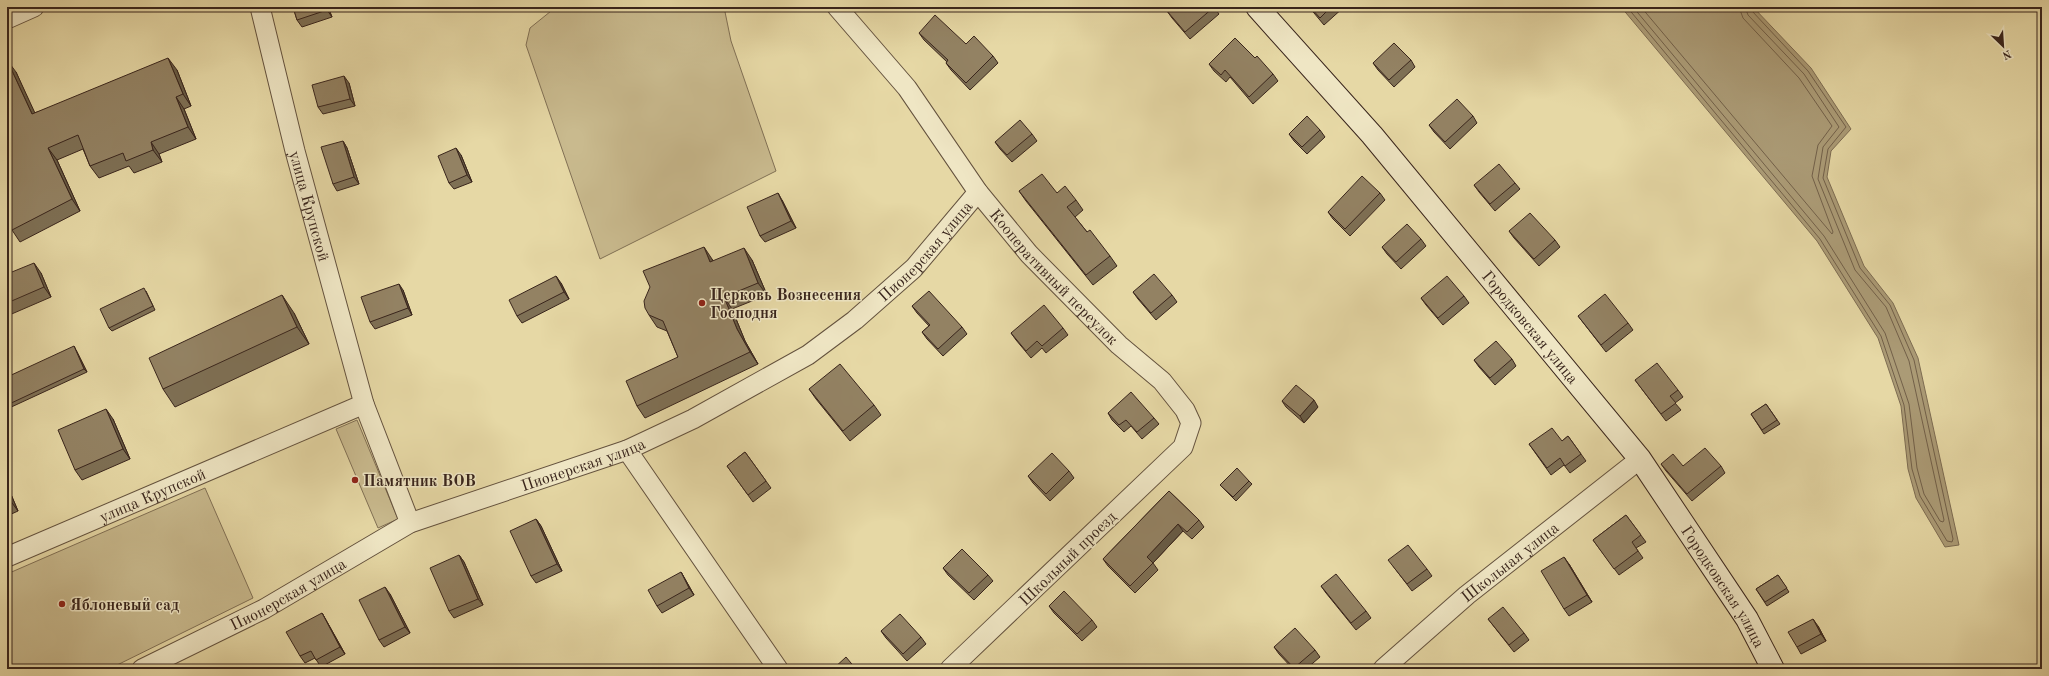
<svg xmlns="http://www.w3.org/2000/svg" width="2049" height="676" viewBox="0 0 2049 676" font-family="'Old Standard TT',serif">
	<rect width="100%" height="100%" fill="#e6d8a5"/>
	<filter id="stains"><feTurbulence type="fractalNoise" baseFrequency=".005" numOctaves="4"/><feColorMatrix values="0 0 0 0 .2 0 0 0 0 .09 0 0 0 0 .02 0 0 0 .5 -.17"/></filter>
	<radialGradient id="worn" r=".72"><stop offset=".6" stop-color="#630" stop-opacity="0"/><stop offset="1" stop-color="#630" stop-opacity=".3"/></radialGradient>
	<path fill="#c9ba8e" stroke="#817055" d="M556,7H724L731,41L776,171L600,259L526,45L530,28Z
		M357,420L398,519L378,528L336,429Z
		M205,488L253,598L109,669H7V574Z"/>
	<path fill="#ab9b76" stroke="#7d6c52" d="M1621,7H1753L1811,68L1851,129L1831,151L1827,177L1864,266L1893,303L1918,358L1959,545L1945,547L1916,498L1908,469L1901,406L1878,338L1817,241Z"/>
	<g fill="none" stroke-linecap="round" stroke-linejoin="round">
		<path stroke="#726049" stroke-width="1" d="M1627,7L1820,239L1881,336L1904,405L1912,469L1920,496L1947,541L1952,542L1953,539L1914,360L1890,305L1860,268L1823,178L1828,149L1846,127L1808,71L1752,11L1750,7
			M1633,7L1824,236L1885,333L1909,404L1917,468L1924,494L1940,521L1943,522L1944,520L1909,361L1886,307L1855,270L1818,179L1823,147L1839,127L1804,74L1748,15L1745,7
			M1641,7L1832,234L1833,232L1812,176L1818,145L1832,126L1799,78L1743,18L1739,7"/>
		<g stroke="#64523e" stroke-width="21">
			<g id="minor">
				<path id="s1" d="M260,7L295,151L364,404L410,523"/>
				<path id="s2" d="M837,7L907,88L978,192L1029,254L1119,345L1162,381L1185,410L1191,423L1183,447L950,669"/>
				<path d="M7,19L34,7"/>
				<path d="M627,450L778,669"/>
				<path id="s3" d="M7,557L364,404"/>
				<path id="s4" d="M142,669L264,609L410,523L627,450L693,419L808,355L855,320L914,268L978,192"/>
				<path id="s5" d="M1383,669L1467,595L1640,459"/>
			</g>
		</g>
		<g stroke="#39251c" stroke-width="24">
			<g id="secondary">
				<path id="s6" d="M1257,7L1372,135L1640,459L1747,619L1773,669"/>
			</g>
		</g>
		<use href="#minor" stroke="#efe6c4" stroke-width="19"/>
		<use href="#secondary" stroke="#efe6c4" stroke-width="22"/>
	</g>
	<path fill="#7e7055" stroke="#39251c" d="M293,7H328L332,17L302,27L297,20Z
		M1214,7L1219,14L1190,39L1172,18L1167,11Z
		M1309,7H1344L1324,25Z
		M919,33L966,44L993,56L998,63L970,90L951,70L946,63L947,62L924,40Z
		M1255,58L1273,74L1278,81L1253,104L1230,77L1226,82L1214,71L1209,64Z
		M1411,60L1415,67L1394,87L1378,70L1373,63Z
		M177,70L191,106L184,109L196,139L159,154L162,162L134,173L129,166L99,178L90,166L83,149L57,160L80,211L20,242L12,230L16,72L34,113Z
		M349,83L355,106L323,114L318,107Z
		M1473,116L1477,123L1450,149L1434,132L1429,125Z
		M1320,130L1325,137L1307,154L1294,141L1289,134Z
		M1032,134L1037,141L1012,162L1000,149L995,142Z
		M343,141L347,148L359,184L337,191L333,184Z
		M461,155L472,182L454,189L449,183Z
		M1515,183L1520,189L1495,211L1479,192L1474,185Z
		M1019,191L1057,193L1076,200L1083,210L1075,217L1087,232L1110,256L1117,266L1093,285L1026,201Z
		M1380,193L1385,200L1350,236L1333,219L1328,212Z
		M782,200L796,228L765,242L760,236Z
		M1509,231L1555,240L1560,247L1539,266L1514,238Z
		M1421,239L1426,246L1401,269L1387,254L1382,247Z
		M712,259L713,261L752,260L767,295L732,309L745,341L758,364L645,418L637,406L678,357L667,331L657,327L649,315Z
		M41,273L51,297L7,316V274Z
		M561,283L569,299L522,323L517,316Z
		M403,290L412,315L375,329L370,322Z
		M146,291L155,310L112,331L109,328Z
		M1133,292L1172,295L1177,302L1156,320L1138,299Z
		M1464,296L1469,303L1443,325L1426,305L1421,298Z
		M912,306L962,327L967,334L943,356L927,339L922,332L929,326L917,313Z
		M294,313L309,344L175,407L163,389Z
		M1578,316L1628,323L1633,330L1606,352Z
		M1063,328L1068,335L1046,353L1042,348L1031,358L1016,340L1011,333Z
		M76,350L87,372L7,409V377Z
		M1512,359L1516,366L1495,385L1479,367L1474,360Z
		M1635,380L1678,390L1683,397L1675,403L1681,410L1666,421Z
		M809,389L874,405L881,415L850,441L816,399Z
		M1282,401L1318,407L1304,423L1286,407Z
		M1766,404L1780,424L1764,434L1751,414Z
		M1108,413L1154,418L1159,424L1142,439L1131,426L1124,432L1112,420Z
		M113,419L130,459L82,480L75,470Z
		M1568,436L1586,461L1570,473L1564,465L1551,475L1529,444L1562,441Z
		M745,452L771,488L753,502L727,466Z
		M1661,464L1683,466H1721L1725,473L1692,501L1666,471Z
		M1069,471L1074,478L1050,501L1033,483L1028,476Z
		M1249,481L1252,484L1236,501L1220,485Z
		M7,485L18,511L7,516Z
		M1169,491L1199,520L1204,527L1192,539L1183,531L1153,563L1158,570L1135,593L1108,566L1103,559Z
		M1626,515L1646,542L1636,548L1643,558L1619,575L1593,540Z
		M536,519L541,526L562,571L536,583L531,576Z
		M459,555L464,562L483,605L454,618L449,611Z
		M1569,564L1592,602L1569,616L1564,609Z
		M1393,566L1427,569L1432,576L1412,591Z
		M943,568L988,575L993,581L974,600L948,575Z
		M681,572L685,579L694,595L662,613L657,606Z
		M1778,575L1789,592L1767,606L1756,589Z
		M1321,586L1366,611L1371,618L1356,630L1326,593Z
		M390,594L410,633L384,647L379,640Z
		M1049,606L1092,620L1097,627L1082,641L1054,613Z
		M322,613L326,620L345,654L321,667L315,658L305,663L300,656Z
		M1488,619L1524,633L1529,640L1514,652Z
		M1818,626L1826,641L1801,654L1797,647Z
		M881,631L921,637L926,644L907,661L886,638Z
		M1274,647L1315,650L1320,657L1306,669H1293L1279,654Z"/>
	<path fill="#675b45" stroke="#39251c" d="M326,7H328L332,17L327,10Z
		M168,58L177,70L191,106L183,94Z
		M7,60L16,72L41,126L32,114Z
		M344,76L349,83L355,106L350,99Z
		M176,97L184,109L196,139L188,127Z
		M343,141L347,148L359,184L354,177Z
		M151,142L159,154L162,162L153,150Z
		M48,148L57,160L80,211L72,199Z
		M456,148L461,155L472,182L467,175Z
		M778,193L782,200L796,228L791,221Z
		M704,247L712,259L718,274L710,262Z
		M744,248L752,260L767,295L758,283Z
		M34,263L41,273L51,297L44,287Z
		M556,276L561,283L569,299L564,292Z
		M399,284L403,290L412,315L408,308Z
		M282,295L294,313L309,344L297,327Z
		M724,297L732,309L745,341L758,364L750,352L737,329Z
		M74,346L87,372L84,369Z
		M1314,400L1318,407L1304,423L1300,416Z
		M106,409L113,419L130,459L123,449Z
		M7,485L18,511L7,496Z
		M536,519L541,526L562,571L557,564Z
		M1178,524L1183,531L1152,564L1147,557Z
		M459,555L464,562L483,605L478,599Z
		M1564,557L1569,564L1592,602L1587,595Z
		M681,572L685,579L694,595L689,588Z
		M385,587L390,594L410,633L405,627Z
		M322,613L326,620L345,654L340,647Z
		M1813,619L1818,626L1826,641L1821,634Z"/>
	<path fill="#938263" stroke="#39251c" d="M293,7H326L327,10L297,20Z
		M1173,7H1214L1185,32L1167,11Z
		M1310,7H1331L1320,18Z
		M935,15L966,44L974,36L993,56L966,83L946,63L948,60L919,33Z
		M1235,38L1255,58L1257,56L1273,74L1249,97L1225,70L1221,75L1209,64Z
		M1394,43L1411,60L1389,80L1373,63Z
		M168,58L183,94L176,97L188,127L151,142L153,150L126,161L123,153L90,166L78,135L48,148L72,199L12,230L7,220V60L32,114Z
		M344,76L350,99L318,107L312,85Z
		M1457,99L1473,116L1445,142L1429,125Z
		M1307,116L1320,130L1302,147L1289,134Z
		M1020,120L1032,134L1007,155L995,142Z
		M343,141L354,177L333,184L321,147Z
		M456,148L467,175L449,183L438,156Z
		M1499,164L1515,183L1490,204L1474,185Z
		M1042,174L1057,193L1065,186L1076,200L1067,207L1087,232L1090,230L1110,256L1086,275L1019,191Z
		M1362,176L1380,193L1345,229L1328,212Z
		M778,193L791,221L760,236L747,207Z
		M1530,213L1555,240L1534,259L1509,231Z
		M1407,224L1421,239L1396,262L1382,247Z
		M704,247L710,262L744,248L758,283L724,297L737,329L750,352L637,406L626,381L678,357L663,321L649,315L645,308L644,301L650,287L643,271Z
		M34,263L44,287L7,303V274Z
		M1154,274L1172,295L1151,313L1133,292Z
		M556,276L564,292L517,316L509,300Z
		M1447,276L1464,296L1438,318L1421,298Z
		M399,284L408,308L370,322L361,297Z
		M144,288L153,306L109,328L100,309Z
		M929,291L962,327L938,349L922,332L930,325L912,306Z
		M1605,294L1628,323L1601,345L1578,316Z
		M282,295L297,327L163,389L149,358Z
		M1044,305L1063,328L1042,346L1037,341L1026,351L1011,333Z
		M1496,341L1512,359L1490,378L1474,360Z
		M74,346L84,369L7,405V377Z
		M1657,363L1678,390L1670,396L1676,403L1661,414L1635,380Z
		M840,364L874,405L843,431L809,389Z
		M1296,385L1314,400L1300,416L1282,401Z
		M1131,392L1154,418L1137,432L1126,420L1119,425L1108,413Z
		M1766,404L1777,420L1762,430L1751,414Z
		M106,409L123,449L75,470L58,430Z
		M1552,428L1562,441L1568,436L1581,454L1565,466L1560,458L1547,468L1529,444Z
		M1705,448L1721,466L1687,494L1661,464L1673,454L1683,466Z
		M745,452L766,481L748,495L727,466Z
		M1052,453L1069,471L1046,494L1028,476Z
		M1237,468L1249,481L1233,497L1220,485Z
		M1169,491L1199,520L1187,532L1178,524L1147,557L1153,563L1130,586L1103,559Z
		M1626,515L1641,535L1632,542L1638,551L1614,569L1593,540Z
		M536,519L557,564L531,576L510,531Z
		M1408,545L1427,569L1407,584L1388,560Z
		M962,549L988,575L969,593L943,568Z
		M459,555L478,599L449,611L430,568Z
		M1564,557L1587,595L1564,609L1541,571Z
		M681,572L689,588L657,606L648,590Z
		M1336,574L1366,611L1351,623L1321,586Z
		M1778,575L1787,588L1765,602L1756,589Z
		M385,587L405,627L379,640L359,600Z
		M1064,591L1092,620L1077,634L1049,606Z
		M1503,607L1524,633L1509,645L1488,619Z
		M322,613L340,647L316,660L311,651L300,656L286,632Z
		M900,614L921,637L903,654L881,631Z
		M1813,619L1821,634L1797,647L1788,632Z
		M1295,628L1315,650L1294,668L1274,647Z
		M846,657L856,669H833Z
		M989,666L992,669H986Z"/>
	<g fill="#8f2418" stroke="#efe6c4" stroke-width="1.5">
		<circle cx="702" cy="303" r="4"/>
		<circle cx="355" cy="480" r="4"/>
		<circle cx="62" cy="604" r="4"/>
	</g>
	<g text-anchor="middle" stroke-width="3" stroke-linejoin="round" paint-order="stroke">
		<g font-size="16" fill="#39251c" stroke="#efe6c4">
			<text dy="6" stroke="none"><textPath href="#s1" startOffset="205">улица Крупской</textPath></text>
			<text dy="6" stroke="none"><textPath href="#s4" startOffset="896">Пионерская улица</textPath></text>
			<text dy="6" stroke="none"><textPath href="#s2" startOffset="347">Кооперативный переулок</textPath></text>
			<text dy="6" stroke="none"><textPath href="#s6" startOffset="421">Городковская улица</textPath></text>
			<text dy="6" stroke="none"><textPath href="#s4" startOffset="488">Пионерская улица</textPath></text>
			<text dy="6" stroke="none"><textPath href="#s3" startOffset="158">улица Крупской</textPath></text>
			<text transform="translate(1067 558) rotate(-44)" y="6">Школьный проезд</text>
			<text dy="6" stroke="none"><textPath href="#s5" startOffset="166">Школьная улица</textPath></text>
			<text dy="6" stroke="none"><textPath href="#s6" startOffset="745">Городковская улица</textPath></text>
			<text dy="6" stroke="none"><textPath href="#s4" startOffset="164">Пионерская улица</textPath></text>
		</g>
		<g font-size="16" font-weight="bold" fill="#39251c" stroke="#efe6c4" text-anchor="start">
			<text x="710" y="300">Церковь Вознесения<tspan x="710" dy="18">Господня</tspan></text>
			<text x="363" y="486">Памятник ВОВ</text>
			<text x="70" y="610">Яблоневый сад</text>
		</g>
	</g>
	<rect width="2049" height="676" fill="none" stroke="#e6d8a5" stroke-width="24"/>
	<rect x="8" y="8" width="2033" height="660" fill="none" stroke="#39251c" stroke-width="2"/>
	<rect x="12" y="12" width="2025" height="652" fill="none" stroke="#39251c"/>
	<g transform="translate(2003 46) rotate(155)" stroke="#efe6c4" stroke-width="3" paint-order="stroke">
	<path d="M0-3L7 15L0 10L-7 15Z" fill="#39251c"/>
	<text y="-6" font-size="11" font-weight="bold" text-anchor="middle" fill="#39251c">N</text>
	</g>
	<rect width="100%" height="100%" filter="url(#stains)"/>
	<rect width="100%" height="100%" fill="url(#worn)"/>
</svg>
